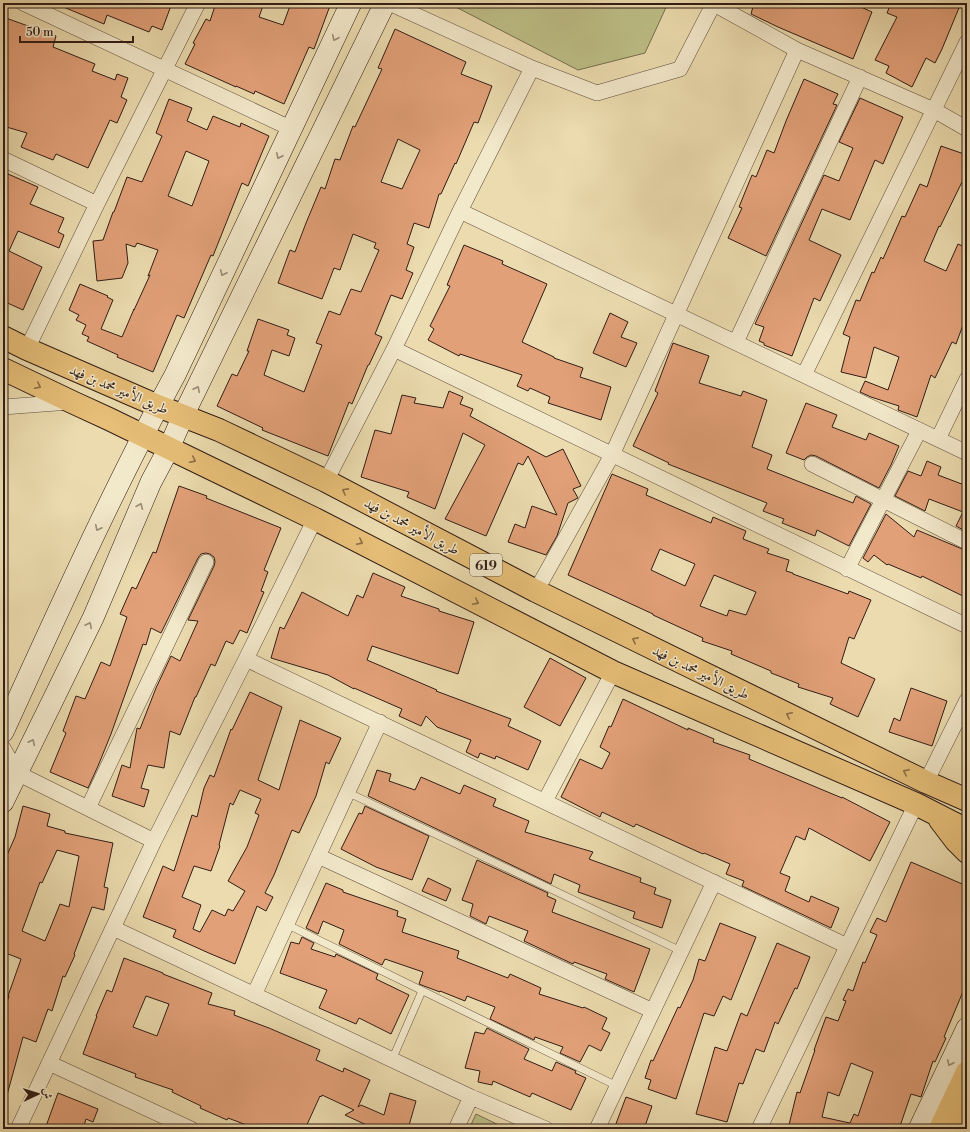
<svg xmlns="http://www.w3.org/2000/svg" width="970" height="1132" viewBox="0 0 970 1132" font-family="'Libre Bodoni',Amiri,serif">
	<rect width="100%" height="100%" fill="#ebdbae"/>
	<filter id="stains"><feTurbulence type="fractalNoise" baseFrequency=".005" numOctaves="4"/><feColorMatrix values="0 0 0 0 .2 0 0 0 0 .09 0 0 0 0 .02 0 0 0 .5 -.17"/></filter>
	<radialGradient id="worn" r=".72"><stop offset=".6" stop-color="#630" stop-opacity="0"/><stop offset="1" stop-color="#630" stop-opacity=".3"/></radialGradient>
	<path fill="#bdbe86" stroke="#776e4e" d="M448,3H668L645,53L578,70Z
		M476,1114L507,1129H469Z"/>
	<path fill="#e2a078" stroke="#311d16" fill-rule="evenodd" d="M54,3H172L162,30L152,26L149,32L107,15L104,24Z
		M216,3H264L259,17L283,25L291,3H331L314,49L309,47L284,104L255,91L254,94L236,86V87L185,64L195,44L193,43L206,19L210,21Z
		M754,3H852L872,12L853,59L778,27L751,14Z
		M891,3H961L942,49L935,63L926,58L912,87L886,73L889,66L875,60L897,17L887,13Z
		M3,17L56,36L53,47L95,64L92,71L115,80L117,74L128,78L121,97L127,100L117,123L110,120L88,168L56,154L53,160L21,147L27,133L3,126Z
		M395,29L466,62L461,74L492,86L478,123L474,122L456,164L455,163L441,194H439L429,228L414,223L407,244L414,247L406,270L413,273L402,299L391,295L375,334L382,337L369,365H368L352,404L349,402L328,456L262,430L263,428L217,406L232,374L237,376L249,351H247L258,319L289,330L287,335L295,338L289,356L272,350L264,375L304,392L322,345L316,343L329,311L340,315L351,289L361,292L379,250L374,248L376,243L353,234L340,270L334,268L322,299L278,283L290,250L295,252L306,223L321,187L325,189L335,159L340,160L353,126L355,127L382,69L378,68ZM398,139L420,150L402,189L381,182Z
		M804,79L838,94L833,104L837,105L766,256L728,238L742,208L739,207L752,175L756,177L767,150L774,153L786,121Z
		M860,98L903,117L883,164L875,160L850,220L822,209L809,240L841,255L820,301L814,298L792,356L764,345V343L759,341L764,327L755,324L824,175L839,181L853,148L839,142Z
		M169,99L192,108L187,121L207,130L213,116L240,127L241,123L269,136L248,186L242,183L213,256L211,255L184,318L177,315L153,372L117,357L118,355L87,341L89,337L82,334L86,325L76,320L79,315L69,310L80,284L108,296L107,297L113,300L101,329L122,337L134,309V310L150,275L148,276L158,250L137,243L135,247L126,244L128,263L122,278L97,281L93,241L103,240L113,212H114L127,177L142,182L162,136L156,133ZM186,151L209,161L192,206L168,196Z
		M941,146L967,155V184L962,182L940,227L939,226L924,261L946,271L958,244L967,248V314L956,344L952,342L935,378L931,375L917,417L898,410L899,406L871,397L860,392L865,381L888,390L899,357L874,347L866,378L841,372L850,337L843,334L856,300L860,301L872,272L874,273L881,257L883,259L902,216L905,217L920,184L927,187Z
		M8,174L38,187L30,204L64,218L58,232L64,235L59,248L18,231L9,251L42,267L23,310L3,301V185Z
		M464,245L503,261L502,264L547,284L522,342L554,357V358L583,368L580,377L611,387L601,420L548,403L550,397L530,388L528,391L517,386L522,375L460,354L459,356L428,340L434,329L430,326L450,286L447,285Z
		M610,313L628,322L621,337L637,343L626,367L593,353Z
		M673,343L709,356L699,383L741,396L743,391L767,400L752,447L772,455L767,469L853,503L856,496L871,504L849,546L817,530L815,536L782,523L784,519L763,511L767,503L668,464L669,463L633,446L658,393L655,391Z
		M449,391L463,397L460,404L473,409L470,416L546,457L563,449L581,486L573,489L578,498L568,503L557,536L546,555L508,542L515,524L525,528L532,506L557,515L528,456L523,465L518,463L486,536L445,519L485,445L463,433L435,509L407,497L409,492L361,477L375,430L391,434L402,395L416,398L414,403L443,408Z
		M806,403L837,415L832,427L866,440L869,433L899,446L891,465L879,488L816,456L811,455L807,457L804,460L786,453Z
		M927,461L941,467L938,475L967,486V532L956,526L963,512L929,499L925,511L895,496L908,471L921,476Z
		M612,474L648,489L646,495L711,523L713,517L746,531L743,539L769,549L767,553L789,560L786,571L793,573V574L848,594L849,591L871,600L854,639L849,637L841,663L875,679L858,717L830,704L833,698L798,687L799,684L779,676L771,673V671L731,654L732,651L702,641L703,638L653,615V614L568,575ZM660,549L695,564L685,586L651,570ZM714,575L756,592L746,615L729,610L727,616L700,606Z
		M179,486L207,496L206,498L281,528L264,570L268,572L261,591L264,592L247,633L240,630L233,644L226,641L215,666L211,664L196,697H195L180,735L170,731L164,768L148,765L141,788L149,790L144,807L112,796L122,765L130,768L137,728L140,729L156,688L171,656L180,661L198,621L188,620L214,566L215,562L214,557L210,554L206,553L201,554L198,558L161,633L151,628L146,645L143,644L111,734L98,766L88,788L50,772L66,733L63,731L76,696L85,699L101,662L110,666L127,617L120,614L132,587L136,589L153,552L156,553Z
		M886,514L914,537L917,530L967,551V598L922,576L921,578L888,564L887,565L874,555L868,562L863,558Z
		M373,573L405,587L401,596L439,609V611L474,622L458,674L372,646L367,660L437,690L436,691L511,719L508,726L541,741L528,770L496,756L495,759L480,753L478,758L466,752L471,740L437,727L426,716L421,726L399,716L402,709L354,688V689L328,675L271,658L280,627L284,629L302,592L348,616L357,595L363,598Z
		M550,658L586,678L560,726L524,707Z
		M911,688L947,701L932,746L889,732L894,718L900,721Z
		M250,692L282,707L258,780L279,790L300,720L341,738L329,764L326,762L316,796L299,833L292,830L274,875L265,893L273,897L266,911L257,906L235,964L211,954L173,937L176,930L143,917L163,866L174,871L192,815L197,817L204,788L210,775L214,777L231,729L232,730ZM240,790L261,799L255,813L259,815L247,847L228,881L245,891L233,911L228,909L225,916L212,910L200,932L193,929L201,905L182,897L194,866L211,871L220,846L219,845L230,803L233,805Z
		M623,699L688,730V728L714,739L713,742L750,755L749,759L842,798V797L890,822L870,861L809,828L805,840L796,836L780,873L790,877L785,891L809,902L811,896L839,908L831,928L742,886L744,881L726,874L730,864L704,853L703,854L636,824L634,827L602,812L600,817L561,797L580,759L602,769L610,753L600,747L609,726L611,727Z
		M377,770L391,774L389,781L415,790L421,777L460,794L464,785L496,799L493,806L529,821L525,832L593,852L589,859L641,878L640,882L656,888L654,894L671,900L662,928L633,918L635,912L578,892L580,885L554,874L551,884L368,796Z
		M23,806L50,814L47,826L65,831V833L113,843L104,887L108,888L104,910L92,907L74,954L75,955L65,977L63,976L52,1011L48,1009L36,1042L23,1037L7,1095L3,1094V1014L9,996H8L21,959L3,952V864L15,837ZM57,850L79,856L69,907L60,904L45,941L22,931L40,882L42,883Z
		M365,806L429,836L412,880L376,867L341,849L359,813L362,814Z
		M477,860L548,893L547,896L556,900L552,912L650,949L634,992L605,979L607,974L574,962L573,964L524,941L528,931L489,916L486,924L470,916L473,904L462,900Z
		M911,862L967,886V982L944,1037L946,1038L935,1062L933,1061L921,1097L911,1094L899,1129H788L797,1092L800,1093L815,1050H814L826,1017L838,1021L846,1001L843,1000L848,989L853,991L863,962L865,963L877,935L870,932L877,918L886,922ZM851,1063L873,1072L858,1116L854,1114L850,1123L822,1117L828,1092L839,1096Z
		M428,878L451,889L446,901L422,891Z
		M326,883L343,890V892L398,911L397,916L406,919L402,932L459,951L457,958L508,978L510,974L541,988L539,994L583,1008L584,1007L607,1018L602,1029L610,1033L601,1051L589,1045L580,1062L560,1053L563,1047L535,1037L534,1040L490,1019L495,1007L467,996L465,1001L440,991V992L424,986L419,984L423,972L385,959L382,965L339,944L344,930L323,921L318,934L306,928Z
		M720,923L756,937L731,1000L723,996L714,1016L704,1013L676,1099L648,1089L651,1080L645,1078L651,1060L653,1061L678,1007L680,1008L693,980L699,959L705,961Z
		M302,937L314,943L311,949L335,957L336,954L378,974L376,979L409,995L391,1034L359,1018L356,1024L319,1008L327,990L280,973L291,942L299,944Z
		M777,943L810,957L797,989L795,988L778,1024L775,1022L764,1052L756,1049L743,1084L739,1083L727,1122L696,1114L715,1047L727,1051L741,1013L747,1016Z
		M124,958L163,973V974L212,993L208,1004L235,1011L234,1015L269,1028L320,1050L316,1060L343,1072L344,1068L370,1080L358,1107L361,1105L384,1115L390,1093L416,1101L408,1129H375L345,1115L354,1110L322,1095L321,1097L320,1096L305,1129H257L228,1118L227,1120L200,1108L201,1106L172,1092L173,1090L135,1077L136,1074L83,1054L97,1016H96L107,990L112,992ZM146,996L169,1004L157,1036L133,1027Z
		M487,1028L529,1049L524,1059L552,1071L556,1062L576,1071L575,1073L586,1078L571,1110L532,1093L530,1097L493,1081L492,1085L478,1082L480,1071L465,1068L475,1032L484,1034Z
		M58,1093L98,1109L93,1122L86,1119L83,1129H45Z
		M626,1097L652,1106L644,1129H614Z"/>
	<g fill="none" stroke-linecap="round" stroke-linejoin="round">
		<g stroke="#604c3c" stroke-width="8">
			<path id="lane" d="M347,792L681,951
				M286,924L617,1086
				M392,1060L422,991"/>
		</g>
		<g stroke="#604c3c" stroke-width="16">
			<path id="street" d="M23,3L292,129
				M389,3L532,68L597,93L680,69L714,3
				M714,4L797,50L934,110L967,129
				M3,159L97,204
				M460,211L967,453
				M736,342L860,77
				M27,349L97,204L198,3
				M394,349L967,626
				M804,375L967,42
				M3,407L70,402
				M938,439L967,379
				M812,464L967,542
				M326,481L394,349L460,211L532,68
				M847,569L919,431
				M536,591L612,455L797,50
				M246,659L847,946
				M3,748L17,773L154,841
				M926,782L967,700
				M545,801L613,672
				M88,808L206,562
				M318,856L653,1011
				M113,928L471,1097L546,1129
				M254,995L380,722
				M49,1063L191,1129
				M18,1129L154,841L246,659L315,519
				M456,1129L471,1097
				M597,1129L714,882
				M759,1129L916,804"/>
		</g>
		<g stroke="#311d16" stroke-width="22">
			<path id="secondary" d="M3,732C58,612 112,491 175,375L351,3
				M3,802L93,618L151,482L169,448L183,416L385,3
				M919,1129L967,1028"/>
		</g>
		<g stroke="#311d16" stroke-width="24">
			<path id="highway" d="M3,337L27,349L158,406L219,430L326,481L536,591L926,782L967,800
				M3,369L72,402L109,419L315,519L613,672L916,804L967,830
				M940,820L956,841L967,852
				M940,1129L967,1072
				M957,1129L967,1108"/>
		</g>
		<use href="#lane" stroke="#f2e8ca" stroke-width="7"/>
		<use href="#street" stroke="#f2e8ca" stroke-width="15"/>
		<use href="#secondary" stroke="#f2e8ca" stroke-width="21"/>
		<use href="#highway" stroke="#e6be77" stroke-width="22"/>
	</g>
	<defs><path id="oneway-chevron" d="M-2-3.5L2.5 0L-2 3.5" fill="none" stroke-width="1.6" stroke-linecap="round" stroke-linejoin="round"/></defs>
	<g stroke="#9b8d79">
		<use href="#oneway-chevron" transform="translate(335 38) rotate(115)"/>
		<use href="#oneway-chevron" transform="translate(279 156) rotate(115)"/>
		<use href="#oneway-chevron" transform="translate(223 273) rotate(115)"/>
		<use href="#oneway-chevron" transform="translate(197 389) rotate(-64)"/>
		<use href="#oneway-chevron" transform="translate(140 506) rotate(-67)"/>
		<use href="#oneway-chevron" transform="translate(98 528) rotate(116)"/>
		<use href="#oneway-chevron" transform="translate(89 625) rotate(-64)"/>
		<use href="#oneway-chevron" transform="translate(32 742) rotate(-64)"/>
		<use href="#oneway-chevron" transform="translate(950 1063) rotate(115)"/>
	</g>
	<g stroke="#8c6e46">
		<use href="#oneway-chevron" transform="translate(38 386) rotate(26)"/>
		<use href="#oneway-chevron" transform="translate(193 460) rotate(26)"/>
		<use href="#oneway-chevron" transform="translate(345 491) rotate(-152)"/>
		<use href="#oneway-chevron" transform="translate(360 542) rotate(27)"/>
		<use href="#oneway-chevron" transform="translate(476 602) rotate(27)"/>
		<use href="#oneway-chevron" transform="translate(635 640) rotate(-154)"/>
		<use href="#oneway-chevron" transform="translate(789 715) rotate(-154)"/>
		<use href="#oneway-chevron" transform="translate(906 772) rotate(-154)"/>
	</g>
	<g text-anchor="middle" stroke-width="3" stroke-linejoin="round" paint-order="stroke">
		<rect fill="#f2e8ca" stroke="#6b5a4c" stroke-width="1" x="470" y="554" width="32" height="22" rx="3"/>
		<g font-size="13" font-weight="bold" fill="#311d16">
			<text x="486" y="570">619</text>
		</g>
		<g font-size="14" fill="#311d16" stroke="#f2e8ca">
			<text transform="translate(119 389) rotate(23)" y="5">طريق الأمير محمد بن فهد</text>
			<text transform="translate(412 526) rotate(28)" y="5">طريق الأمير محمد بن فهد</text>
			<text transform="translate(701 672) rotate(26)" y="5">طريق الأمير محمد بن فهد</text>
		</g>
	</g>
	<rect width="970" height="1132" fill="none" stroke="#ebdbae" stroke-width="16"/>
	<rect x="4" y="4" width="962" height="1124" fill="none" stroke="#311d16" stroke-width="2"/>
	<rect x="8" y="8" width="954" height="1116" fill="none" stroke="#311d16"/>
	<g transform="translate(38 1094) rotate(86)" stroke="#f2e8ca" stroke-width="3" paint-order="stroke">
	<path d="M0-3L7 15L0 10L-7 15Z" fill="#311d16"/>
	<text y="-6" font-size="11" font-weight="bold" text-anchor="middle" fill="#311d16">ش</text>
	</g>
	<path d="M20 36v6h113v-6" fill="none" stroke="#311d16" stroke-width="2"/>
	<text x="26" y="36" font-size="12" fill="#311d16" stroke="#f2e8ca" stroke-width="3" paint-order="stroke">50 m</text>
	<rect width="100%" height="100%" filter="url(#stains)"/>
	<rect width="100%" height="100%" fill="url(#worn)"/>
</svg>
